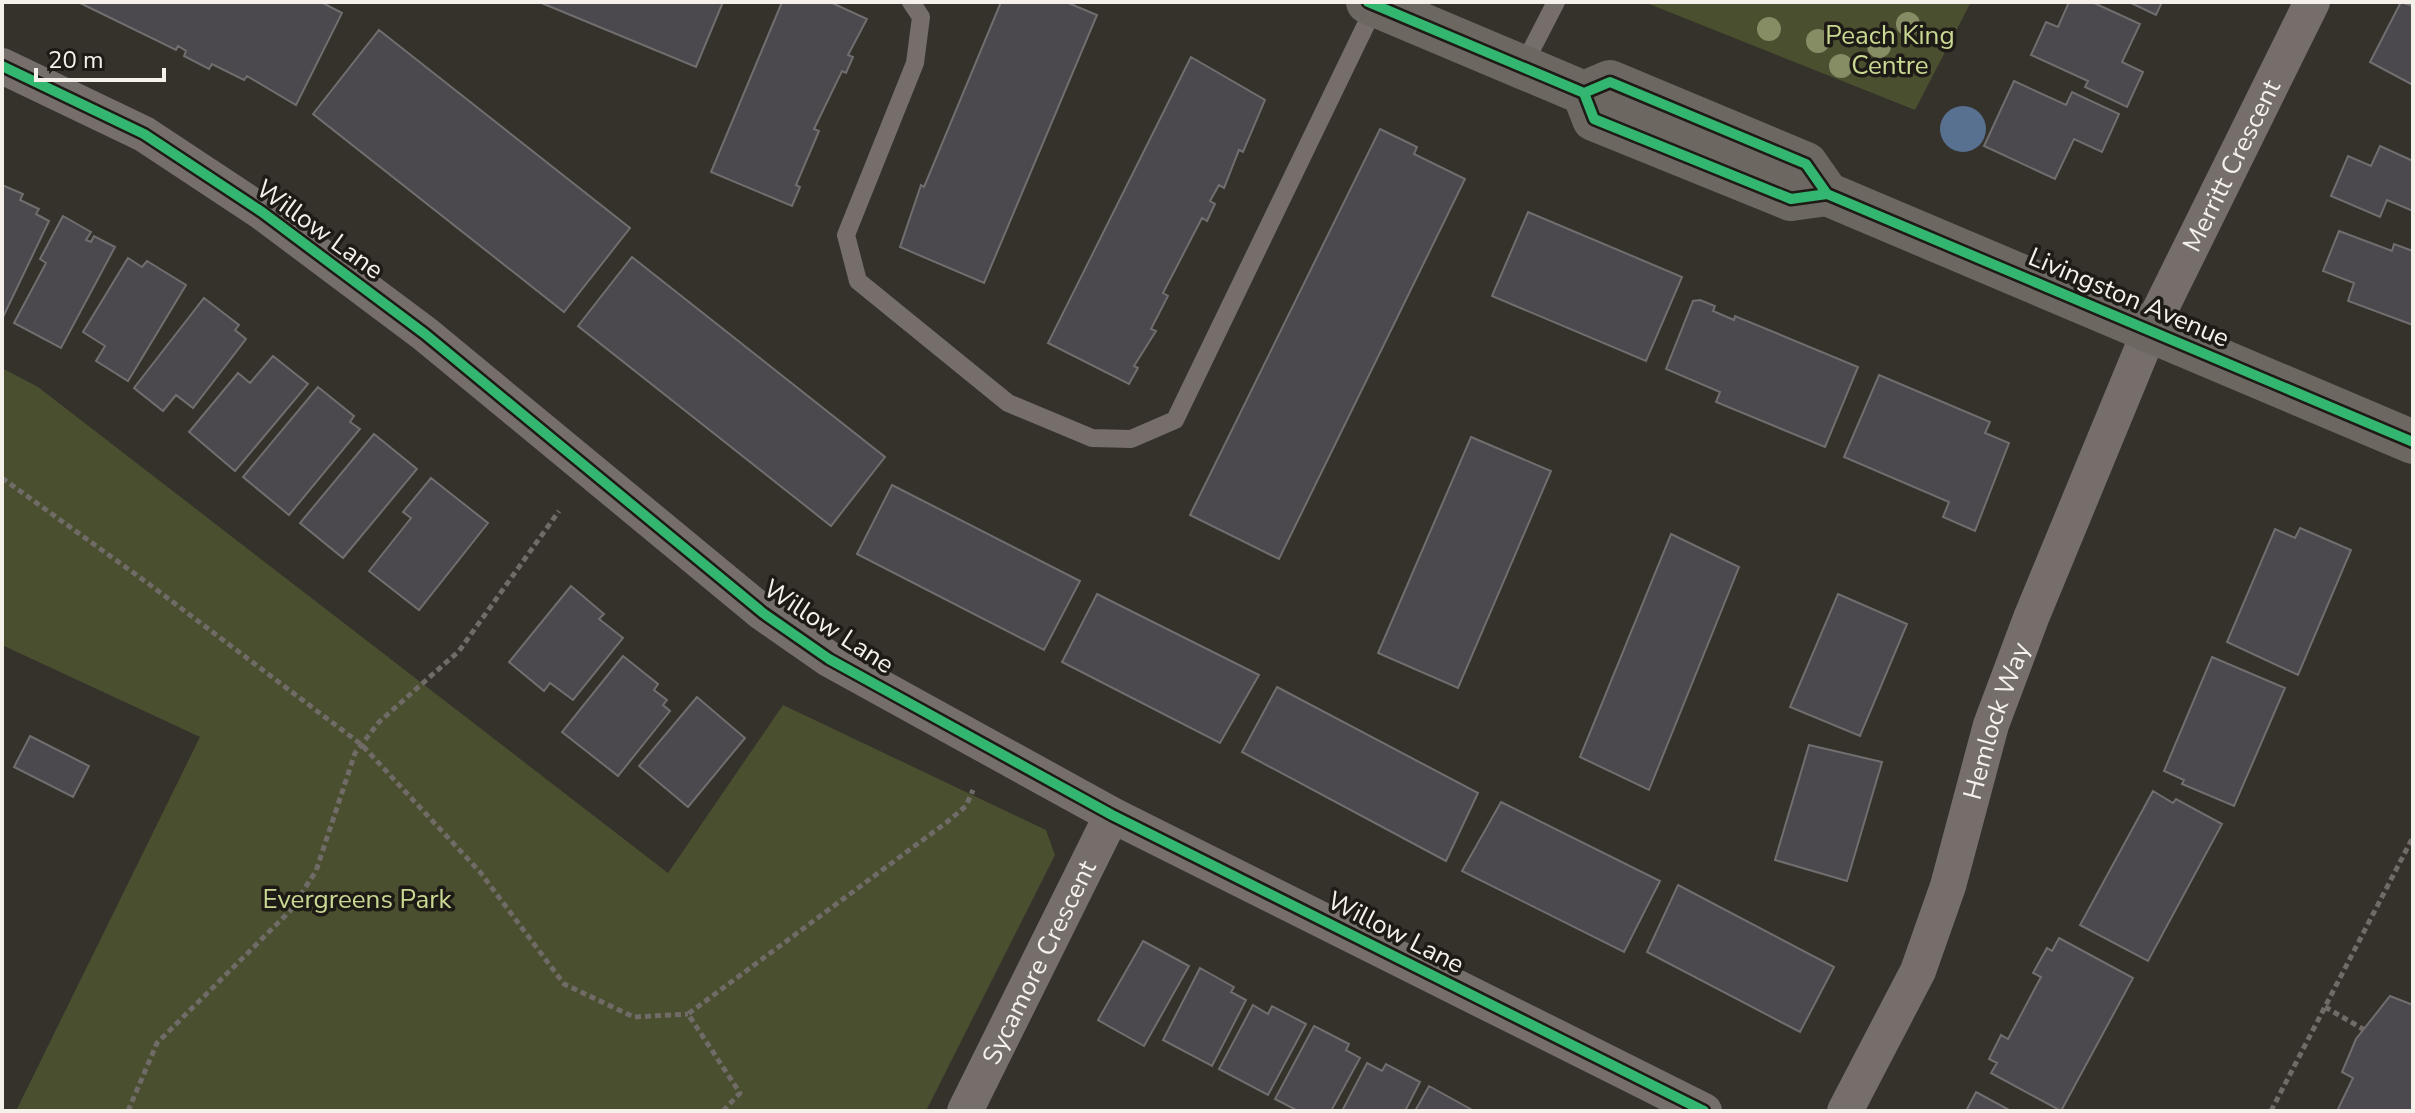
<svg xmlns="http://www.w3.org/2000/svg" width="2415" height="1113" viewBox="0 0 2415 1113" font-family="'Nunito Sans',sans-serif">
	<rect width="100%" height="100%" fill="#35312b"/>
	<path fill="#4a4f30" d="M1644,2H1971L1915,110Z
		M2,368L38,387L668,873L783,705L1046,830L1055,855L926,1111H16L200,737L2,645Z"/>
	<path fill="#587190" d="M1940 129a23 23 0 1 1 46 0a23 23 0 1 1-46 0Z"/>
	<path fill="#4c494e" stroke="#706e6e" stroke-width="2" d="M78,2H321L342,13L296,105L247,76L244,80L212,64L209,69L184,56L186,51L178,46L176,50Z
		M539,2H723L696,67Z
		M782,2H830L867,19L848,55L853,57L846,73L842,71L814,129L819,131L796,185L800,187L792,206L711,172Z
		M1001,2H1066L1097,15L984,283L900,247L921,185L924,187Z
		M2069,2H2092L2140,24L2122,62L2143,72L2127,107L2085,87L2088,81L2031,55L2046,22L2058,27Z
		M2129,2H2162L2156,15Z
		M2401,2L2413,6V85L2370,62Z
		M379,30L630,228L564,312L313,114Z
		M1191,57L1265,100L1243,152L1239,150L1224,188L1219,185L1210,201L1215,204L1207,221L1202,218L1163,293L1168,296L1151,329L1156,331L1134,366L1138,368L1129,384L1048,343Z
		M2014,81L2066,105L2072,92L2119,114L2102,152L2074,139L2055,179L1984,146Z
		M1380,129L1417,147L1414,154L1465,179L1279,559L1190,515Z
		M2380,146L2413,161V211L2387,200L2380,217L2331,196L2348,156L2371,166Z
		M2,185L23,194L20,200L39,209L36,214L49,221L3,317Z
		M1528,212L1682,277L1646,361L1492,296Z
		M63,216L91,232L86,240L91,242L94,236L115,247L61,348L14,323L46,263L40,259Z
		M2339,231L2392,251L2394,244L2413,251V325L2348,301L2354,283L2323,271Z
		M632,257L885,457L831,526L578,326Z
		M128,258L142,267L147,261L186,285L128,381L96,361L105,346L83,332Z
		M204,298L239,325L235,330L246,339L193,408L176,395L163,411L134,388Z
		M1700,300L1715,306L1713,311L1734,320L1735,316L1858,367L1825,447L1716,402L1720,392L1666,369L1693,301Z
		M273,356L308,384L235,471L189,432L238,373L250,383Z
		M1879,375L1990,422L1985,433L2009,443L1975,531L1943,517L1949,502L1844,457Z
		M318,387L354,416L350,422L360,429L289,515L243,477Z
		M374,434L417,469L343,558L300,523Z
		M1471,437L1551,471L1458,688L1378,653Z
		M431,478L488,523L419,610L369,571L411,518L403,512Z
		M892,485L1080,581L1044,650L857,554Z
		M2300,528L2351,550L2298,675L2227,642L2275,529L2295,538Z
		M1671,534L1739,567L1649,790L1580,757Z
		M571,586L604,614L599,619L623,638L573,700L550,683L544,691L509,662Z
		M1097,594L1259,675L1220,743L1062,662Z
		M1838,594L1907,624L1860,736L1790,707Z
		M623,656L658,684L654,690L667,700L663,705L670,711L618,776L562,732Z
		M2212,657L2285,688L2234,806L2182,784L2184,780L2164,771Z
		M1277,687L1478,793L1446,861L1242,752Z
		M697,697L745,738L688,807L639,766Z
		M30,736L89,766L73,797L14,767Z
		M1809,745L1882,762L1847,881L1775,860Z
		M2153,791L2173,803L2176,799L2222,824L2148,961L2080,925Z
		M1501,802L1660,881L1624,952L1462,871Z
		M1678,885L1834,967L1800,1032L1647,952Z
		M2059,938L2133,978L2061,1111L1991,1073L1997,1063L1989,1059L2001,1035L2008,1039L2041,977L2033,973L2047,948L2052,951Z
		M1143,941L1189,966L1144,1046L1098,1020Z
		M1200,968L1234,987L1231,992L1246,1000L1212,1066L1163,1040Z
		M2390,996L2413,1005V1111H2337L2353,1078L2342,1072L2356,1039Z
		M1253,1005L1268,1014L1272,1006L1306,1024L1268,1095L1219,1069Z
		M1314,1026L1349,1044L1346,1050L1360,1058L1331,1111H1298L1275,1099Z
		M1367,1063L1382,1071L1386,1064L1420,1082L1405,1111H1342Z
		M1429,1086L1474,1111H1415Z
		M1976,1092L2011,1111H1966Z"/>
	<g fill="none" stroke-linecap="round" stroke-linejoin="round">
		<path stroke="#706b66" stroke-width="5" stroke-dasharray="6 4" stroke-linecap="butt" d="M2,478L149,584L362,745L480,872L564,984L634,1017L688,1014
			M2325,1007L2363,1029
			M128,1111L157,1043L290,911L316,871L355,753L379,722L459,651L559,511
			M723,1111L740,1093L688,1014L947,822L966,806L973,790
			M2271,1111L2413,837"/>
		<path stroke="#756e6b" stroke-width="18" d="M911,2L921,17L915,63L846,235L858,281L1008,403L1092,438L1131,439L1175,420L1375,6
			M1522,68L1556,2"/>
		<g stroke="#756e6b" stroke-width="36">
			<path d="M2,66L144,134L262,212L425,334L763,613L829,659L1112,815L1704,1111"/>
			<path id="s1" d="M965,1111L1112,815"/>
			<path id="s2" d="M1845,1111L1918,971L1948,886L1991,725L2031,618L2150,330L2312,2"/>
		</g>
		<path stroke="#6d6762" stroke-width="44" d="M1368,2L1584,93L1610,82L1806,164L1827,194
			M1584,93L1594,119L1791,199L1827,194L2413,442"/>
		<g stroke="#1e1a15" stroke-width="15">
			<path id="cycleway" d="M1368,2L1584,93L1610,82L1806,164L1827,194
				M2,66L144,134L262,212L425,334L763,613L829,659L1112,815L1704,1111
				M1584,93L1594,119L1791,199L1827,194L2413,442"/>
		</g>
		<use href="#cycleway" stroke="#33b770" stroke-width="10"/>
	</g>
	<g fill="#868d64">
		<circle cx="1908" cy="24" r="12"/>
		<circle cx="1769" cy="29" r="12"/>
		<circle cx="1818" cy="41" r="12"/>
		<circle cx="1879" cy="46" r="12"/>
		<circle cx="1841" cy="66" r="12"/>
	</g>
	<g text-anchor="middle" stroke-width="7" stroke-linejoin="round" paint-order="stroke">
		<g font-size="26" fill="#c9d892" stroke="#1e1a15">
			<text x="1890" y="44">Peach King<tspan x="1890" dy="30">Centre</tspan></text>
			<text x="357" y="908">Evergreens Park</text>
		</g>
		<g font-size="26" fill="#f5f1ea" stroke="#1e1a15">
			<text dy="9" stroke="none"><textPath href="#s2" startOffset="1024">Merritt Crescent</textPath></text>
			<text transform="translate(320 229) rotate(36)" y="9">Willow Lane</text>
			<text transform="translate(2129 297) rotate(23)" y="9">Livingston Avenue</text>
			<text transform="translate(829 626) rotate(33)" y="9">Willow Lane</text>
			<text dy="9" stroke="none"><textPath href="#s2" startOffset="420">Hemlock Way</textPath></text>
			<text transform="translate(1396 932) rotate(27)" y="9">Willow Lane</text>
			<text dy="9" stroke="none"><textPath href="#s1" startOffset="166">Sycamore Crescent</textPath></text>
		</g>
	</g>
	<rect width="2415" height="1113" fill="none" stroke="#f5f1ea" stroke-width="8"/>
	<path d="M36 68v12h128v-12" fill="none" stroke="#f5f1ea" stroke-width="4"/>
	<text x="48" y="68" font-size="24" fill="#f5f1ea" stroke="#1e1a15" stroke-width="6" paint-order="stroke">20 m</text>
</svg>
